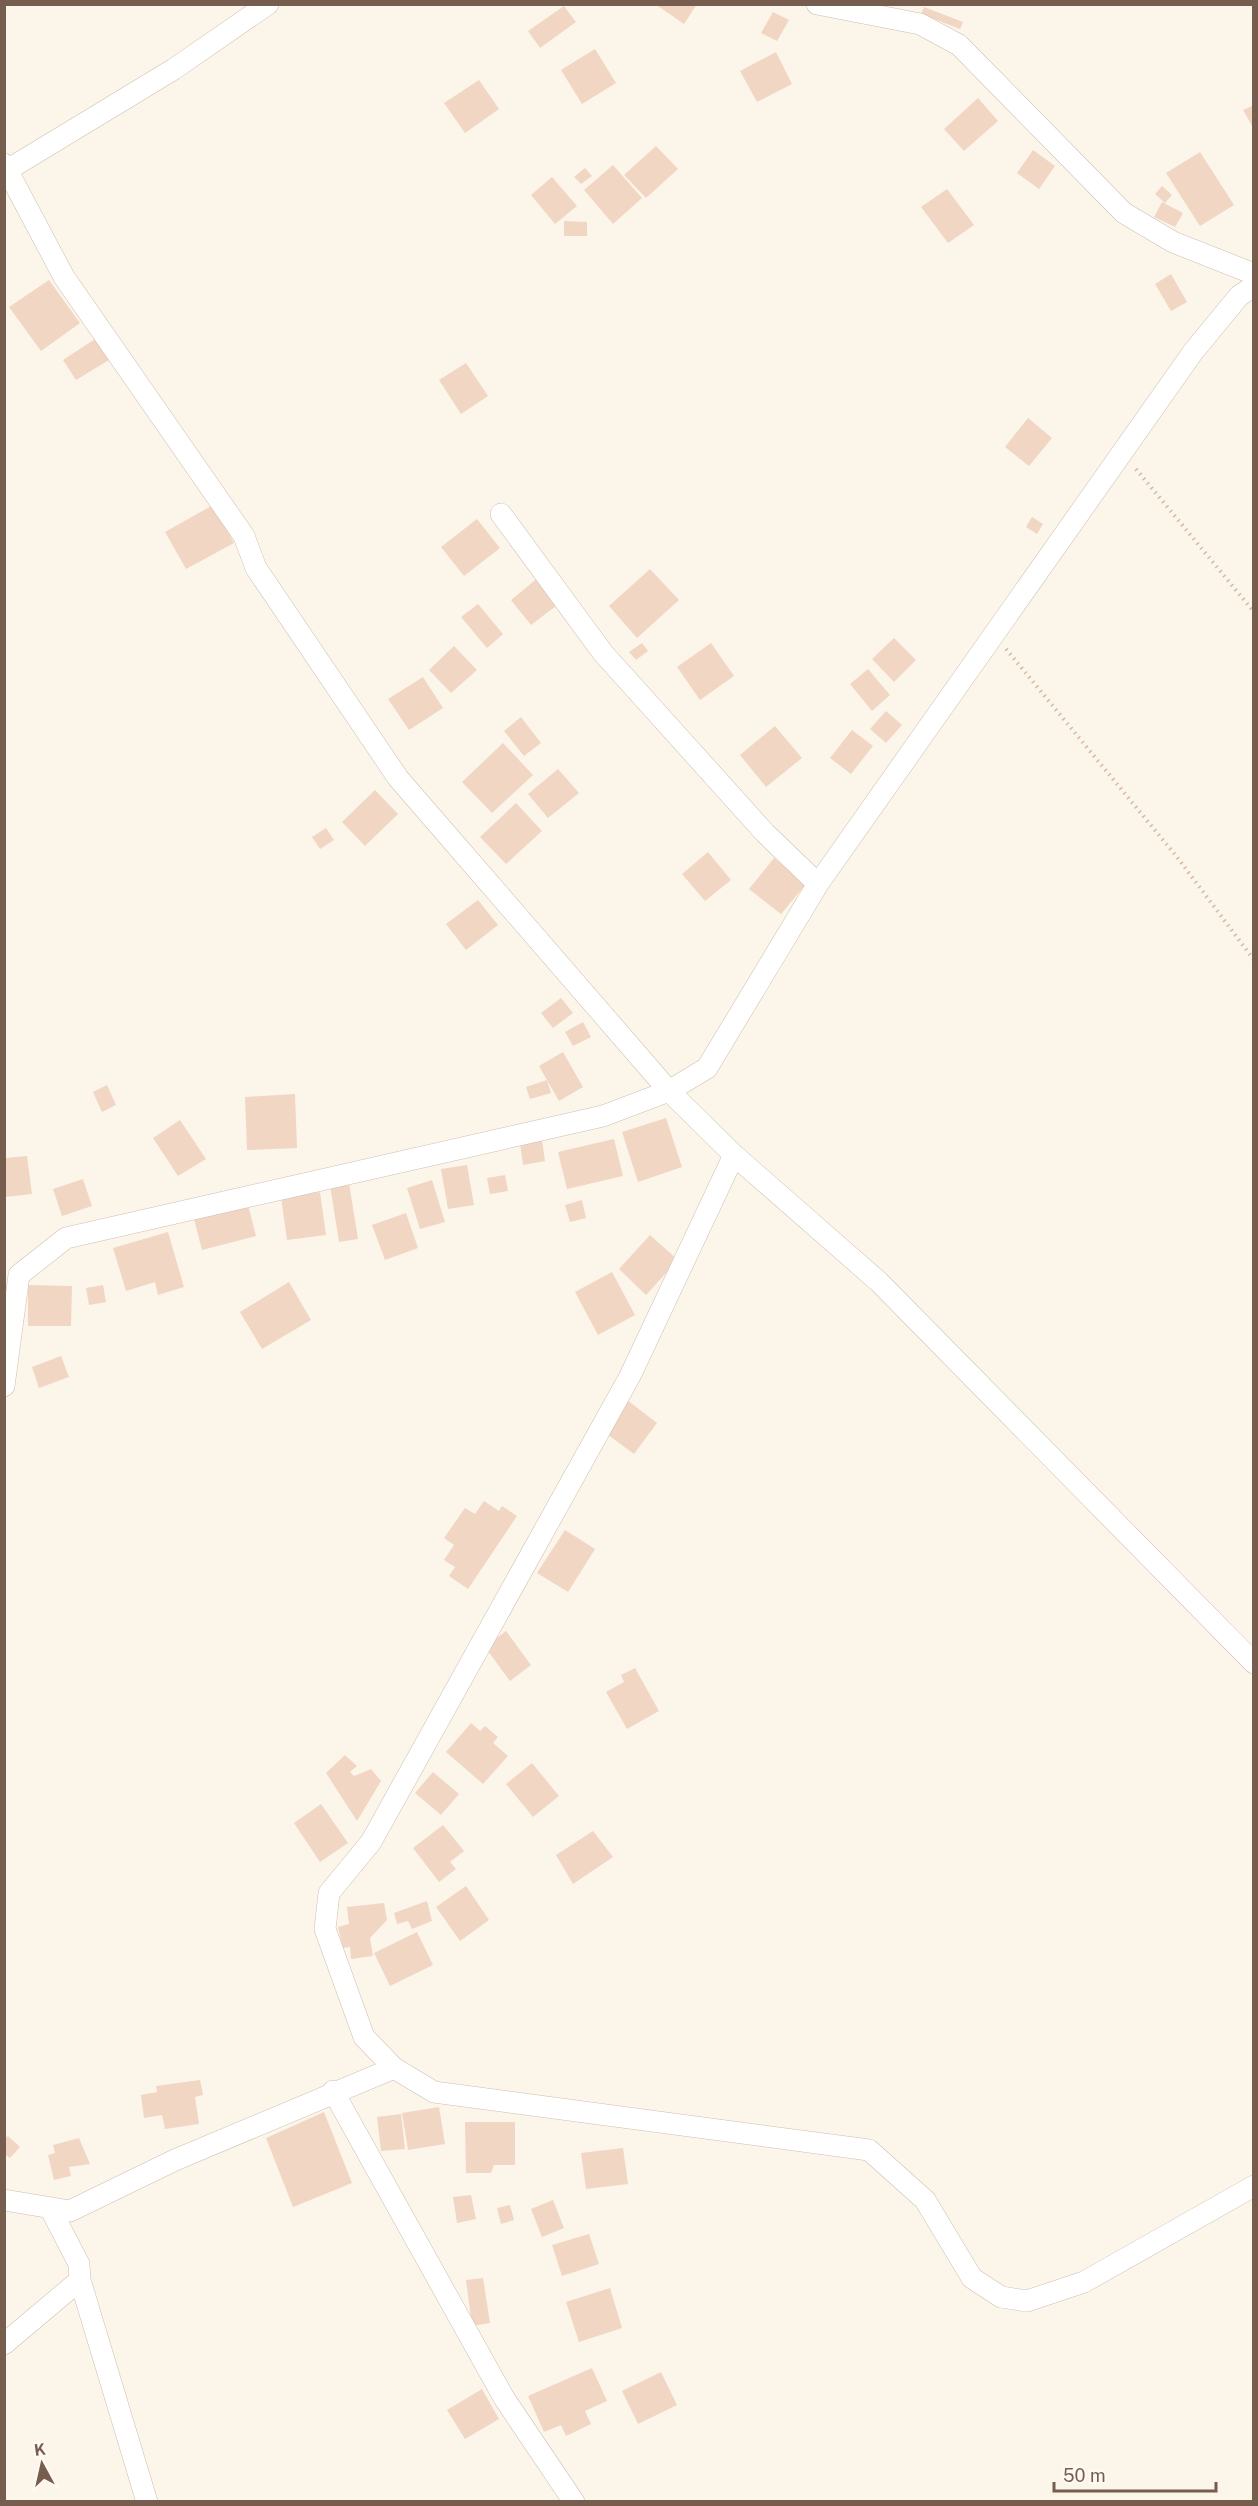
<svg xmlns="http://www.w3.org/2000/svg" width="1258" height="2506" viewBox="0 0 1258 2506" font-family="'Public Sans',sans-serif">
	<rect width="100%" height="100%" fill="#fcf5ea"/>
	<path fill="#f1d6c3" d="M655,4H697L684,24Z
		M564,6L576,22L540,48L528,31Z
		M924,7L963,22L960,29L921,14Z
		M773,12L789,20L777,41L761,33Z
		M595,49L616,83L582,104L561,70Z
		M776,52L792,84L757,102L740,71Z
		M479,80L499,109L465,133L444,103Z
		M978,98L998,121L964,151L944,129Z
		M1254,105V129L1243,110Z
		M656,146L678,169L646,198L624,175Z
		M1033,150L1055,166L1039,189L1017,173Z
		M1200,152L1234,205L1200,226L1166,173Z
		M613,165L642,198L613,224L584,190Z
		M585,168L592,176L581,184L574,177Z
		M552,177L577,206L555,224L531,195Z
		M1162,186L1172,195L1165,203L1155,194Z
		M947,189L974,225L948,243L921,207Z
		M1162,202L1183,213L1175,227L1154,217Z
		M564,221L587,222V236H564Z
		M1171,274L1187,302L1171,311L1155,284Z
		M49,280L80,323L41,351L9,307Z
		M95,339L109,360L76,380L63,360Z
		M466,363L488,396L461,414L439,380Z
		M1028,418L1052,438L1029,466L1005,447Z
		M213,505L234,543L186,569L165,532Z
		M1032,517L1043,524L1037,534L1026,527Z
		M477,519L500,548L464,576L441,547Z
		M650,569L679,600L637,638L609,606Z
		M539,577L560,603L531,625L511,600Z
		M478,604L503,634L487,648L461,617Z
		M894,638L916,660L894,682L872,659Z
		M642,643L648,651L636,660L629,652Z
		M711,643L734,676L700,700L677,667Z
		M454,646L477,670L451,693L429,670Z
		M868,669L890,695L872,711L850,684Z
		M423,677L443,708L409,730L388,699Z
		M886,711L902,725L886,743L870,729Z
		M521,717L541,743L524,756L504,731Z
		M775,726L802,758L766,787L740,755Z
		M852,730L873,746L851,774L830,758Z
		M503,743L533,775L492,813L462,782Z
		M558,769L579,793L548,818L528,794Z
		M375,790L398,814L365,846L342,822Z
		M516,803L542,831L506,864L480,837Z
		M326,828L334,840L320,849L312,837Z
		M708,852L731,880L705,901L682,874Z
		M774,858L806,884L781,914L749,889Z
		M478,900L498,925L466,950L446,924Z
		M561,998L573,1013L553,1028L541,1013Z
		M583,1022L591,1037L573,1046L565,1032Z
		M563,1052L583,1087L559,1101L539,1066Z
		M547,1080L551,1093L530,1099L526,1087Z
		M107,1085L116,1105L102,1112L93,1092Z
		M295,1094L297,1148L247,1150L245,1097Z
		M666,1118L682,1167L638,1182L622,1132Z
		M180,1120L206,1159L178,1176L153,1138Z
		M614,1139L623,1176L567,1189L558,1152Z
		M542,1140L545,1161L523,1165L520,1143Z
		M27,1156L32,1194L5,1197V1158Z
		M467,1165L474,1205L448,1209L441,1169Z
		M505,1175L508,1191L490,1194L487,1178Z
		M83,1179L92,1206L62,1216L53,1189Z
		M432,1180L445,1222L420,1229L407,1188Z
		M349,1183L358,1239L339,1242L330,1185Z
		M320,1192L326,1235L287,1240L281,1197Z
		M582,1200L586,1218L570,1222L565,1205Z
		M248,1205L256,1236L202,1250L194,1219Z
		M406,1213L418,1248L385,1260L372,1225Z
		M168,1232L184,1287L158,1295L155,1282L126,1291L113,1248Z
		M650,1235L678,1260L646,1295L619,1269Z
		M612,1272L635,1315L598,1335L575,1292Z
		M289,1282L311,1320L262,1349L240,1312Z
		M28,1285L72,1286L71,1326H28Z
		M103,1285L106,1302L89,1305L86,1288Z
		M61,1356L69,1377L39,1388L32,1367Z
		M627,1400L657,1423L634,1454L604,1432Z
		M484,1501L499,1511L502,1506L517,1516L468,1589L449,1576L455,1567L444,1560L454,1545L444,1538L465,1508L475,1514Z
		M565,1530L595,1549L568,1592L537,1573Z
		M506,1631L531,1665L510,1681L485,1647Z
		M635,1668L659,1711L627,1729L606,1692L624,1682L621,1675Z
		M471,1723L480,1731L485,1726L498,1737L493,1743L508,1756L483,1784L446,1752Z
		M345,1755L357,1766L350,1772L354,1776L371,1769L381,1781L357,1821L326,1773Z
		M532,1763L559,1796L533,1817L506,1784Z
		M433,1772L459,1794L441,1815L415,1793Z
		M321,1804L348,1843L320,1862L294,1823Z
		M443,1825L464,1851L450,1862L456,1869L439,1882L413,1848Z
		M593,1831L613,1857L573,1884L556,1855Z
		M466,1886L489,1920L460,1941L436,1907Z
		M427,1901L432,1921L412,1929L408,1921L397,1924L394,1913Z
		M384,1903L387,1920L370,1938L373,1956L351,1959L350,1947L343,1948L338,1927L349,1924L347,1907Z
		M417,1932L433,1965L390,1986L374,1953Z
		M200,2080L203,2095L195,2097L199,2124L165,2129L162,2115L144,2118L141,2095L157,2092L156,2086Z
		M439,2107L445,2144L408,2150L402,2113Z
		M324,2112L352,2183L293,2207L266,2138Z
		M401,2114L405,2149L381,2151L377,2117Z
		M465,2122H515V2165H494L491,2173H466Z
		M8,2136L20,2147L10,2158L4,2154V2139Z
		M79,2138L90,2164L69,2167L71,2176L54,2180L48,2155L55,2153L53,2145Z
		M623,2148L628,2184L586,2189L581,2153Z
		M471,2195L476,2219L457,2223L453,2197Z
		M553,2200L564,2228L542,2237L531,2209Z
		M510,2205L514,2220L501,2224L497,2208Z
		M589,2234L599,2264L562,2276L552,2245Z
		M483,2278L490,2323L472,2326L466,2280Z
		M610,2288L622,2328L579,2342L566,2302Z
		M592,2368L607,2401L585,2411L591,2424L566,2436L561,2425L544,2432L528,2396Z
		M661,2372L677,2405L638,2424L622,2391Z
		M482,2389L499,2419L465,2439L447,2410Z"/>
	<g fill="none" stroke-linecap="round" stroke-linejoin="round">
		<g stroke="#cebeb0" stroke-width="22">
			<path id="minor" d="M817,4L920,24L959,45L1124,213L1173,242L1254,274
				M4,164L64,277L244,536L256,568L398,778L669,1091L734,1155L879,1282L1254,1663
				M9,169L174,69L268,4
				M501,514L603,653L765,833L818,884
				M734,1155L630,1376L371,1842L329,1893L325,1929L364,2037L394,2068L434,2092L869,2150L925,2200L972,2278L1001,2297L1027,2301L1084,2282L1254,2186
				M4,1386L19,1275L66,1238L603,1116L669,1091L707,1068L818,884L1193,352L1239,296L1254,286
				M333,2091L504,2398L574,2502
				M4,2200L70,2211L175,2160L394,2068
				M80,2280L147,2502
				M4,2344L80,2280L79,2264L50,2208"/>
		</g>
		<path stroke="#d6b9a5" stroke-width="4" stroke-dasharray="1.5 4.5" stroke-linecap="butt" d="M1136,469L1254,612
			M1006,649L1177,857L1254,960"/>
		<use href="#minor" stroke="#fff" stroke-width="21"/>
	</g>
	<rect width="1258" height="2506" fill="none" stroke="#775d4e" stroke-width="12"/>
	<g transform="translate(42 2464) rotate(352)" stroke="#fef9f1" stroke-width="4.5" paint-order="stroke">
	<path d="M0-4.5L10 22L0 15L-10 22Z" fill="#775d4e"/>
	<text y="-9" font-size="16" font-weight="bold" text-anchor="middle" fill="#775d4e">K</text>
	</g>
	<path d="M1054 2482v9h162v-9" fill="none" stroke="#775d4e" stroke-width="3"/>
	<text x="1063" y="2482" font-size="18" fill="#775d4e" stroke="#fef9f1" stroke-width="4.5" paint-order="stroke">50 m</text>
</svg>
